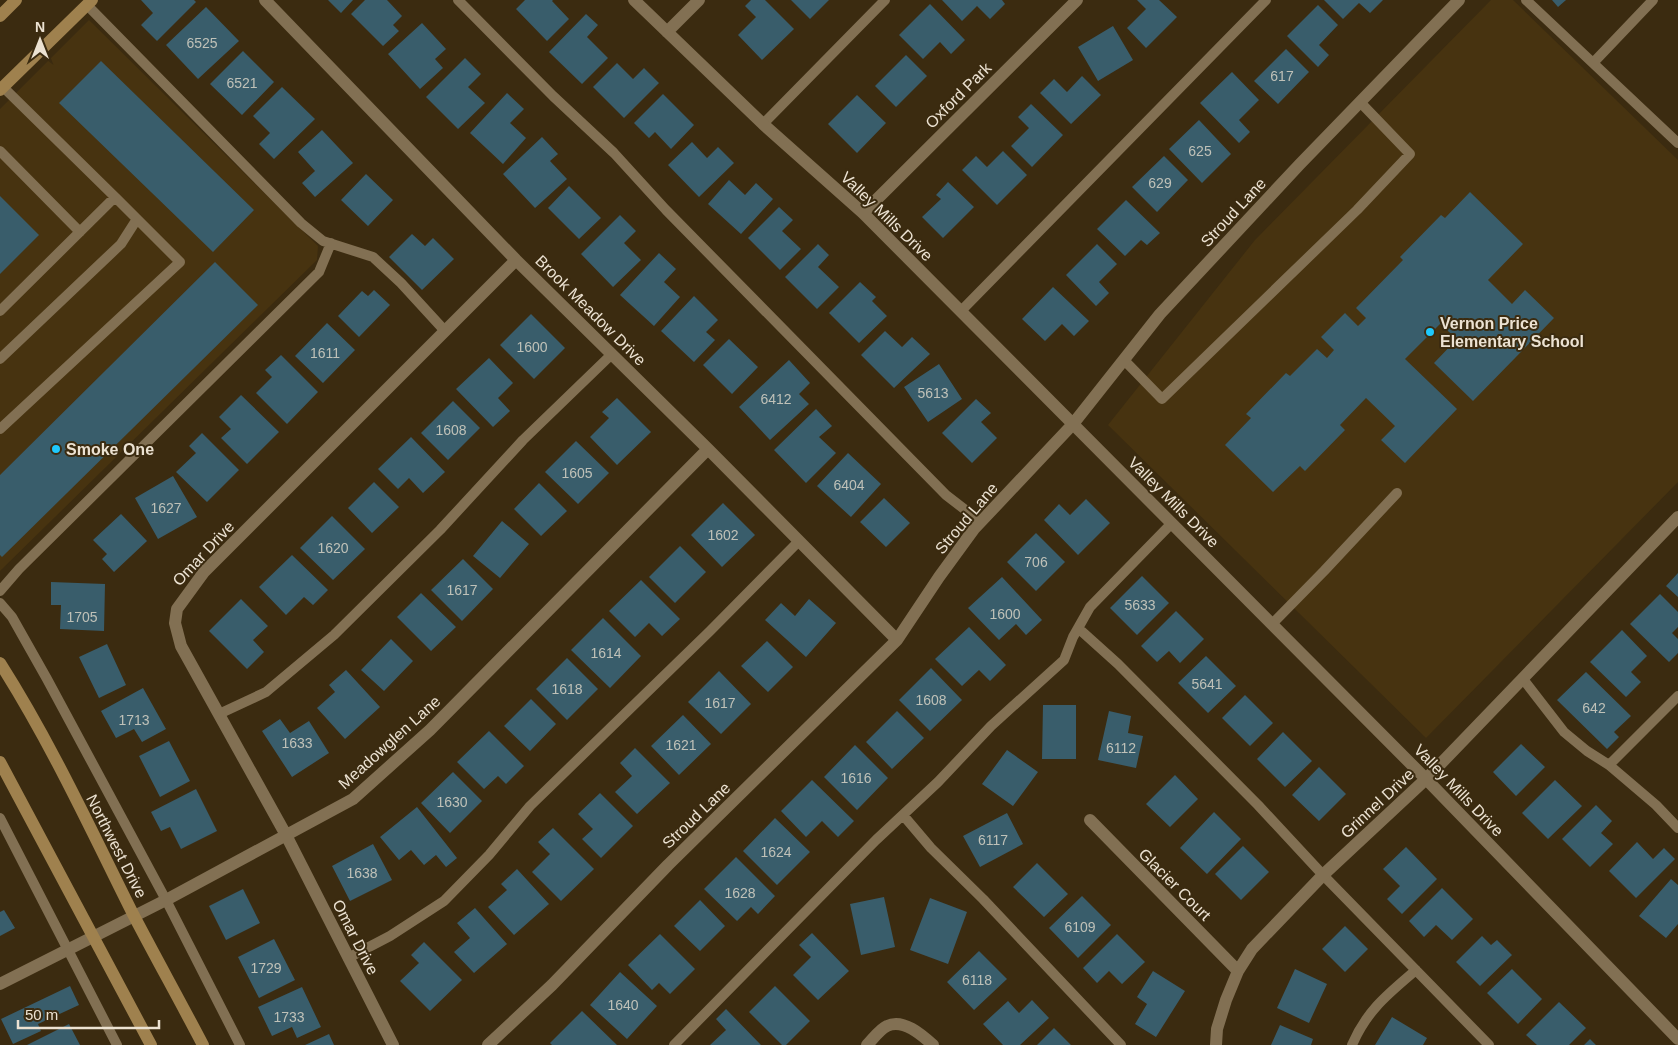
<svg xmlns="http://www.w3.org/2000/svg" width="1678" height="1045" viewBox="0 0 1678 1045" font-family="Arial,sans-serif">
	<rect width="100%" height="100%" fill="#3b2b10"/>
	<path fill="#473310" d="M1491,0H1513L1678,160V482L1426,738L1108,425L1255,240Z
		M89,20L318,246L317,260L0,571V109Z"/>
	<path fill="#395d6b" d="M141,0H194L196,2L157,41L141,25L153,13Z
		M328,0H353L341,13Z
		M365,0H387L402,16L393,25L399,31L383,46L351,14Z
		M525,0H553L552,1L569,19L547,41L516,9Z
		M751,0H765L794,29L762,60L738,35L756,17L745,6Z
		M791,0H829L810,19Z
		M942,0H1002L1005,4L990,19L977,6L962,21Z
		M1137,0H1159L1177,17L1146,48L1127,28L1146,9Z
		M1324,0H1383L1370,13L1359,3L1343,19Z
		M1552,0H1566L1558,7Z
		M930,4L965,40L951,54L940,42L923,59L899,35Z
		M1318,5L1338,25L1319,45L1329,55L1318,67L1287,36Z
		M206,7L239,41L198,79L166,45Z
		M586,14L598,25L587,37L608,58L582,84L549,52Z
		M422,23L446,49L435,59L443,68L420,89L388,54Z
		M1113,26L1133,60L1098,81L1078,47Z
		M1286,49L1309,72L1278,104L1254,81Z
		M243,51L274,82L242,115L210,84Z
		M906,55L927,76L896,107L875,86Z
		M465,58L481,74L468,87L485,103L458,129L426,97Z
		M101,61L254,210L213,252L59,103Z
		M617,63L633,79L644,68L659,83L624,118L593,87Z
		M1232,72L1259,100L1239,120L1250,132L1239,143L1200,103Z
		M1082,76L1101,95L1071,124L1040,93L1054,79L1067,92Z
		M282,87L315,119L274,159L259,144L270,133L253,116Z
		M507,93L524,109L510,123L526,138L503,164L470,133Z
		M663,94L694,125L671,149L655,132L649,138L634,123Z
		M857,95L886,123L857,153L828,124Z
		M1031,104L1063,135L1032,167L1011,146L1029,128L1018,117Z
		M1199,120L1231,154L1202,183L1169,149Z
		M322,130L353,163L315,197L302,183L315,171L298,152Z
		M542,137L558,154L550,161L567,179L535,208L503,174Z
		M692,142L707,158L718,147L734,163L699,197L668,165Z
		M1003,151L1027,175L997,205L962,170L976,156L987,167Z
		M1164,156L1188,180L1157,212L1132,187Z
		M366,174L393,200L368,226L341,200Z
		M729,180L745,195L756,183L773,199L741,234L708,204Z
		M948,182L974,207L943,238L922,217L941,199L936,195Z
		M569,186L601,218L579,239L548,208Z
		M1470,192L1523,244L1488,280L1512,304L1525,290L1554,318L1473,401L1434,363L1457,339L1440,324L1405,359L1457,409L1405,463L1381,440L1395,426L1366,398L1340,425L1345,430L1305,471L1300,466L1273,492L1225,445L1251,418L1246,414L1286,373L1290,376L1317,349L1327,358L1334,350L1321,337L1345,313L1358,326L1366,318L1356,308L1403,260L1400,257L1441,215L1445,218Z
		M0,196L39,235L0,274Z
		M1126,200L1160,233L1147,245L1141,240L1125,256L1097,229Z
		M779,207L793,220L782,231L801,249L780,270L748,238Z
		M620,215L636,231L624,243L641,260L613,287L581,254Z
		M412,234L425,246L433,238L454,259L422,290L389,257Z
		M818,244L829,255L818,267L839,287L817,309L785,277Z
		M1097,244L1117,264L1099,282L1109,293L1096,306L1066,275Z
		M659,253L676,269L664,282L680,297L654,326L620,295Z
		M215,262L258,305L2,557L0,555V475Z
		M860,282L876,297L872,301L887,316L859,343L829,313Z
		M1053,287L1089,321L1074,336L1062,324L1045,341L1022,319Z
		M374,290L390,305L359,337L338,316L362,291L368,296Z
		M694,296L718,320L706,332L715,340L694,362L661,331Z
		M531,314L565,348L534,379L500,345Z
		M327,323L355,350L323,383L295,356Z
		M885,331L902,347L912,337L930,354L894,388L861,355Z
		M729,339L758,367L732,394L703,365Z
		M281,355L318,392L287,424L256,393L272,377L265,370Z
		M489,358L513,383L498,398L510,411L493,427L456,389Z
		M789,360L810,383L799,394L809,404L770,440L739,407Z
		M939,364L962,399L928,422L904,387Z
		M241,395L279,432L247,464L221,438L231,429L219,417Z
		M617,398L651,432L617,465L590,437L609,418L602,412Z
		M976,399L991,413L981,422L997,438L972,463L942,433Z
		M453,401L480,428L448,460L421,433Z
		M816,409L832,426L819,437L836,453L806,483L774,450Z
		M202,433L239,470L207,502L176,472L196,453L189,446Z
		M411,437L445,472L423,493L409,478L398,489L378,469Z
		M576,441L609,473L578,504L545,472Z
		M848,453L881,484L851,517L817,486Z
		M173,476L197,517L158,539L135,498Z
		M374,482L399,507L372,533L348,508Z
		M539,483L567,511L541,536L514,509Z
		M884,498L910,523L886,547L860,522Z
		M1086,499L1110,523L1078,555L1044,520L1059,504L1070,515Z
		M723,503L755,535L722,567L691,535Z
		M121,514L147,541L114,572L102,559L107,554L93,540Z
		M332,516L365,549L333,580L300,548Z
		M502,521L529,544L500,578L473,556Z
		M1036,533L1065,562L1036,591L1007,562Z
		M680,546L706,572L675,603L649,577Z
		M292,555L328,590L313,605L304,597L286,615L259,587Z
		M463,559L493,589L462,621L431,590Z
		M1678,573V597L1666,586Z
		M1142,576L1169,603L1137,635L1110,608Z
		M1002,577L1042,620L1026,635L1016,624L999,640L968,608Z
		M641,580L680,619L662,636L649,623L635,637L609,611Z
		M51,582L105,584L104,631L60,629L61,605H51Z
		M421,593L456,627L431,651L397,617Z
		M1660,594L1678,612V627L1672,633L1678,639V653L1669,662L1630,624Z
		M241,599L268,626L253,640L264,652L247,669L209,631Z
		M809,599L836,623L806,657L765,620L781,603L795,616Z
		M1176,611L1204,639L1180,663L1169,651L1157,662L1141,646Z
		M603,618L641,656L610,688L571,650Z
		M969,627L1006,665L990,681L979,670L962,686L935,659Z
		M1622,630L1647,656L1631,672L1641,682L1626,697L1590,662Z
		M391,639L413,661L384,691L361,670Z
		M767,641L793,667L768,692L741,666Z
		M107,644L126,685L99,698L79,657Z
		M1206,656L1236,686L1208,713L1178,683Z
		M567,658L598,689L567,720L536,689Z
		M931,668L962,700L930,731L899,700Z
		M346,670L380,707L345,739L317,708L335,692L329,685Z
		M719,671L751,704L721,734L688,702Z
		M1586,672L1631,716L1614,732L1619,737L1607,749L1557,700Z
		M143,688L166,729L142,742L134,729L116,738L101,711Z
		M1245,695L1273,723L1250,746L1222,718Z
		M531,699L556,724L530,751L504,726Z
		M1043,705H1076V759H1042Z
		M897,711L924,738L892,769L866,742Z
		M1109,711L1131,716L1128,733L1143,736L1136,768L1098,760Z
		M683,715L711,744L679,775L651,746Z
		M280,719L290,733L309,721L329,753L292,777L262,731Z
		M489,731L524,766L506,784L498,776L484,789L457,762Z
		M1283,732L1312,761L1285,787L1257,759Z
		M169,741L190,781L160,797L139,756Z
		M1521,744L1545,767L1516,796L1493,772Z
		M855,745L888,778L857,810L824,777Z
		M635,748L670,783L637,814L615,792L632,776L620,763Z
		M1007,750L1038,772L1013,806L982,784Z
		M1319,767L1346,794L1319,821L1292,795Z
		M453,772L482,801L450,833L421,803Z
		M1175,775L1198,799L1170,827L1146,804Z
		M812,780L854,821L838,837L822,821L806,837L781,811Z
		M1555,780L1582,806L1548,839L1522,813Z
		M196,789L217,831L181,849L170,827L161,831L151,812Z
		M600,793L633,826L601,858L582,839L593,829L578,814Z
		M1596,805L1612,821L1601,833L1613,844L1590,867L1562,839Z
		M417,807L457,858L446,867L436,855L424,865L411,850L399,860L380,837Z
		M1214,812L1241,839L1207,874L1180,848Z
		M1007,813L1023,844L980,867L963,836Z
		M775,818L810,852L777,885L743,851Z
		M553,828L594,869L561,901L532,872L550,854L538,842Z
		M1637,842L1653,859L1664,848L1675,859L1636,898L1609,871Z
		M373,844L392,880L350,901L332,866Z
		M1243,846L1269,872L1241,900L1215,874Z
		M1406,847L1437,879L1402,914L1387,899L1400,886L1383,869Z
		M736,857L775,896L758,914L751,907L737,921L704,889Z
		M1037,863L1068,894L1044,917L1013,887Z
		M517,869L549,904L514,935L488,907L507,890L501,884Z
		M1671,879L1678,885V924L1666,938L1639,916Z
		M1442,888L1473,919L1452,940L1436,925L1424,937L1409,921Z
		M243,889L260,923L226,940L209,906Z
		M1082,896L1111,925L1078,958L1049,928Z
		M884,897L895,947L861,955L850,904Z
		M930,898L967,912L948,964L910,950Z
		M700,900L725,926L700,951L674,926Z
		M475,908L507,944L474,973L454,952L470,938L457,923Z
		M4,910L15,928L0,936V912Z
		M1345,926L1368,949L1345,972L1322,949Z
		M812,933L849,971L818,1000L793,975L811,957L799,945Z
		M660,934L695,969L670,994L659,983L652,990L628,965Z
		M1117,934L1145,962L1122,984L1109,971L1097,983L1083,968Z
		M1482,936L1491,945L1497,940L1512,955L1480,986L1456,962Z
		M274,939L295,980L259,998L238,957Z
		M424,942L462,980L430,1011L400,981L419,963L411,955Z
		M979,951L1007,979L974,1010L947,982Z
		M1295,969L1327,984L1309,1023L1277,1008Z
		M1512,969L1542,999L1518,1024L1487,993Z
		M1153,971L1185,991L1156,1037L1135,1024L1147,1004L1137,997Z
		M620,972L657,1006L627,1039L590,1005Z
		M70,986L79,1005L38,1024L41,1031L13,1044L1,1019Z
		M775,986L810,1021L786,1045H782L749,1012Z
		M302,987L321,1027L297,1038L292,1027L272,1036L258,1007Z
		M1032,1000L1049,1018L1020,1045H1003L983,1024L1008,1001L1019,1013Z
		M1559,1002L1586,1028L1569,1045H1537L1526,1035Z
		M726,1009L761,1045H710L726,1030L716,1019Z
		M582,1011L617,1045H552L550,1043Z
		M1392,1017L1427,1038L1423,1045H1375Z
		M69,1024L80,1045H27Z
		M1280,1025L1313,1039L1311,1045H1271Z
		M1054,1028L1071,1045H1037Z
		M329,1034L334,1045H305Z
		M1590,1039L1596,1045H1584Z"/>
	<g fill="none" stroke-linecap="round" stroke-linejoin="round">
		<path stroke="#827053" stroke-width="10" d="M458,0L553,96L614,153L666,210L946,495L981,522
			M1526,0L1678,143
			M87,5L301,223L323,241L373,257L401,283L445,331
			M1593,63L1653,0
			M763,124L885,0
			M0,151L80,232
			M0,311L115,197L3,87
			M961,311L1266,0
			M0,359L121,244L137,219
			M1124,360L1162,399L1357,210L1410,154L1360,102
			M0,429L180,262L115,197
			M0,591L19,569L319,272L331,243
			M0,603L12,617L47,679L166,900L240,1045
			M1272,624L1324,571L1397,493
			M1078,628L1118,664L1258,805L1323,875L1489,1045
			M1523,679L1564,732L1587,751L1609,765L1656,805L1678,828
			M219,714L266,692L334,635L440,530L523,440L612,354
			M1609,765L1678,696
			M903,815L931,848L983,899L1121,1045
			M0,818L117,1045
			M348,958L390,936L444,901L489,855L530,806L710,631L799,541
			M674,1045L876,840L938,782L991,726L1064,660L1073,637L1090,607L1172,523
			M1352,1045C1367,1010 1388,994 1416,970"/>
		<path stroke="#827053" stroke-width="12" d="M265,0L516,260L708,449L897,640
			M634,0L763,124L863,213L1426,779L1678,1039
			M667,32L699,0
			M863,213L1077,0
			M1090,820L1238,971
			M0,984L166,900L353,799L430,730L708,449
			M393,1045L286,835L181,646L175,623L177,609L204,572L516,260
			M488,1045L552,985L668,865L897,640L939,577L974,529L1073,424L1160,314L1300,164L1459,0
			M867,1045C873,1039 880,1029 887,1026C903,1018 922,1035 933,1045
			M1216,1045L1217,1029L1226,1000L1238,971L1252,949L1323,875L1426,779L1678,517"/>
		<path stroke="#9f814e" stroke-width="12" d="M0,16L16,0
			M0,90L92,0
			M0,663C51,743 91,830 133,914C156,958 180,1001 203,1045
			M0,762L151,1045"/>
	</g>
	<g fill="#1fc9fd" stroke="#3b2b10" stroke-width="2">
		<circle cx="1430" cy="332" r="5"/>
		<circle cx="56" cy="449" r="5"/>
	</g>
	<g text-anchor="middle" stroke-width="4" stroke-linejoin="round" paint-order="stroke">
		<g font-size="14" fill="#bfc1b8">
			<text x="202" y="48">6525</text>
			<text x="1282" y="81">617</text>
			<text x="242" y="88">6521</text>
			<text x="1200" y="156">625</text>
			<text x="1160" y="188">629</text>
			<text x="532" y="352">1600</text>
			<text x="325" y="358">1611</text>
			<text x="933" y="398">5613</text>
			<text x="776" y="404">6412</text>
			<text x="451" y="435">1608</text>
			<text x="577" y="478">1605</text>
			<text x="849" y="490">6404</text>
			<text x="166" y="513">1627</text>
			<text x="723" y="540">1602</text>
			<text x="333" y="553">1620</text>
			<text x="1036" y="567">706</text>
			<text x="462" y="595">1617</text>
			<text x="1140" y="610">5633</text>
			<text x="1005" y="619">1600</text>
			<text x="82" y="622">1705</text>
			<text x="606" y="658">1614</text>
			<text x="1207" y="689">5641</text>
			<text x="567" y="694">1618</text>
			<text x="931" y="705">1608</text>
			<text x="720" y="708">1617</text>
			<text x="1594" y="713">642</text>
			<text x="134" y="725">1713</text>
			<text x="297" y="748">1633</text>
			<text x="681" y="750">1621</text>
			<text x="1121" y="753">6112</text>
			<text x="856" y="783">1616</text>
			<text x="452" y="807">1630</text>
			<text x="993" y="845">6117</text>
			<text x="776" y="857">1624</text>
			<text x="362" y="878">1638</text>
			<text x="740" y="898">1628</text>
			<text x="1080" y="932">6109</text>
			<text x="266" y="973">1729</text>
			<text x="977" y="985">6118</text>
			<text x="623" y="1010">1640</text>
			<text x="289" y="1022">1733</text>
		</g>
		<g font-size="16" fill="#ece2d2" stroke="#3b2b10">
			<text transform="translate(958 95) rotate(-45)" y="6">Oxford Park</text>
			<text transform="translate(1233 212) rotate(-47)" y="6">Stroud Lane</text>
			<text transform="translate(887 216) rotate(44)" y="6">Valley Mills Drive</text>
			<text transform="translate(591 310) rotate(45)" y="6">Brook Meadow Drive</text>
			<text transform="translate(1174 502) rotate(45)" y="6">Valley Mills Drive</text>
			<text transform="translate(966 518) rotate(-50)" y="6">Stroud Lane</text>
			<text transform="translate(203 553) rotate(-47)" y="6">Omar Drive</text>
			<text transform="translate(389 742) rotate(-42)" y="6">Meadowglen Lane</text>
			<text transform="translate(1459 790) rotate(46)" y="6">Valley Mills Drive</text>
			<text transform="translate(1377 803) rotate(-43)" y="6">Grinnel Drive</text>
			<text transform="translate(696 815) rotate(-44)" y="6">Stroud Lane</text>
			<text transform="translate(117 846) rotate(63)" y="6">Northwest Drive</text>
			<text transform="translate(1175 884) rotate(45)" y="6">Glacier Court</text>
			<text transform="translate(356 937) rotate(63)" y="6">Omar Drive</text>
		</g>
		<g font-size="16" font-weight="bold" fill="#ece2d2" stroke="#3b2b10" text-anchor="start">
			<text x="1440" y="329">Vernon Price<tspan x="1440" dy="18">Elementary School</tspan></text>
			<text x="66" y="455">Smoke One</text>
		</g>
	</g>
	<g transform="translate(40 40)" stroke="#3b2b10" stroke-width="4" paint-order="stroke">
	<path d="M0-4L9 19L0 12L-9 19Z" fill="#ece2d2"/>
	<text y="-8" font-size="14" font-weight="bold" text-anchor="middle" fill="#ece2d2">N</text>
	</g>
	<path d="M18 1020v8h141v-8" fill="none" stroke="#ece2d2" stroke-width="2.5"/>
	<text x="25" y="1020" font-size="15" fill="#ece2d2" stroke="#3b2b10" stroke-width="4" paint-order="stroke">50 m</text>
</svg>
